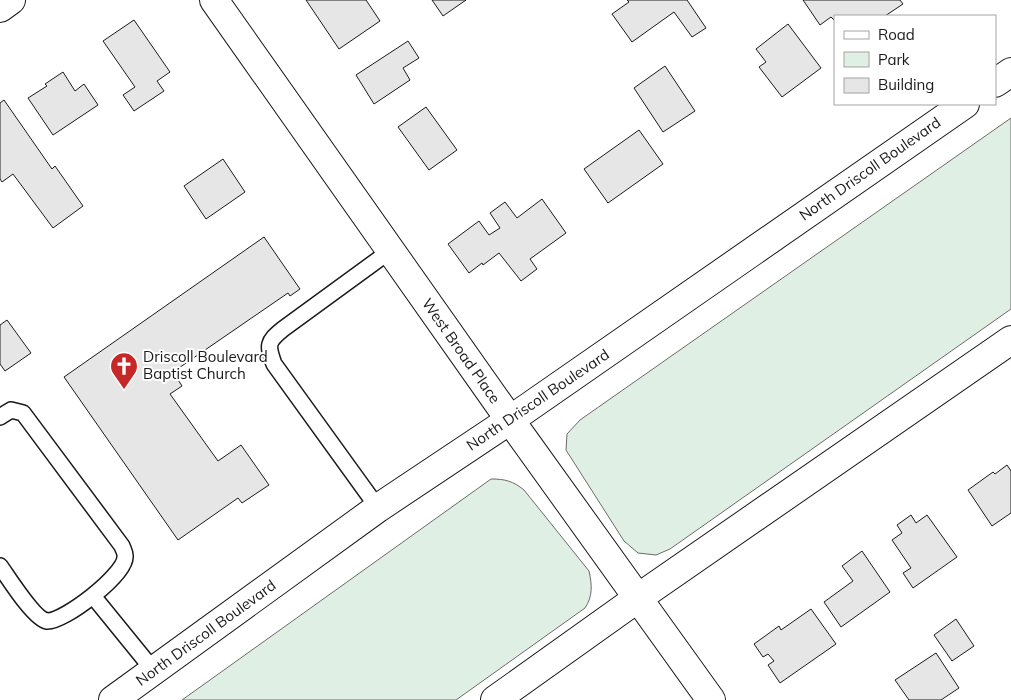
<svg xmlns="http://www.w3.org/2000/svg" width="1011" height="700" viewBox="0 0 1011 700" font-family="Mulish,sans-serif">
	<rect width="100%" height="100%" fill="#fff"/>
	<path fill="#e0efe3" stroke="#6a6a6a" d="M1011,118V309L670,549L656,555L638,553L624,541L566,450L567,434L580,420Z
		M491,479C505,479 513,481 524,490L589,571C592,585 593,596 585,608L456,700H182Z"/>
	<path fill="#e6e6e6" stroke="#1a1a1a" d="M306,0H366L380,21L339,49Z
		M432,0H466L443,16Z
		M627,0H687L706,28L692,37L674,12L632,42L612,14L629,2Z
		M803,0H900L903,4L885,16H835V21L831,17L820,25Z
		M134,20L170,72L157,81L164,91L134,111L123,95L135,87L103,41Z
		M788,24L821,68L782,97L759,67L766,62L756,49Z
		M408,41L419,58L403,68L410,80L374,104L356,75Z
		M665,66L695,111L663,132L634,88Z
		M63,72L75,91L84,84L98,105L53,135L28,98L47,86L45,84Z
		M4,100L52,169L55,166L83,206L53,228L13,174L2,182L0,179V103Z
		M426,107L457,150L429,170L398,127Z
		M639,130L663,164L608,203L584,169Z
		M223,159L245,192L206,219L184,186Z
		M542,199L566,233L530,259L537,269L521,281L499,253L483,265L482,263L469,273L448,244L479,221L489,235L500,228L490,213L505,202L517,218Z
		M264,237L300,289L290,296L288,293L173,372L182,386L170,394L218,461L241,445L269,485L242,503L238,498L178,540L64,377Z
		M7,320L31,353L5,371L0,364V325Z
		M1007,465L1011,471V513L992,526L968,490L993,472L995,474Z
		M911,515L916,523L927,515L957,557L913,588L903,573L911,568L892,540L902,533L897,525Z
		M862,551L890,592L841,627L824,602L853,581L842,566Z
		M811,609L836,644L780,683L768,665L774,661L768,654L763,657L754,644L779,626L781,630Z
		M956,619L974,646L952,661L934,635Z
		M936,653L959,688L941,700H909L895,680Z"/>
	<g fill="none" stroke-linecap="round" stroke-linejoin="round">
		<g stroke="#1a1a1a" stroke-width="18">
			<path id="lane" d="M0,417L11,410L23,413L122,546C123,549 126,554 125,557C125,575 64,622 47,621C34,619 8,577 0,566
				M378,508L274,364C267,345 267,342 283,329L390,251
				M93,596L154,671"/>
		</g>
		<g stroke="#1a1a1a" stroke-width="30">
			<path id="street" d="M214,0L510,420L711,700
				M0,8L11,0
				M495,700L638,598L1011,340"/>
		</g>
		<g stroke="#1a1a1a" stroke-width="30">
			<path id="secondary" d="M995,83L1011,72
				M113,700L378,508L510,420L965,104"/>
		</g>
		<use href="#lane" stroke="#fff" stroke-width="15"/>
		<use href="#street" stroke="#fff" stroke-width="28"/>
		<use href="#secondary" stroke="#fff" stroke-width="28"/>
	</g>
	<defs>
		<g id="church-pin" transform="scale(1.4375)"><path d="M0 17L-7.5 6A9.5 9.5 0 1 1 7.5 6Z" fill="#c62828" stroke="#fff"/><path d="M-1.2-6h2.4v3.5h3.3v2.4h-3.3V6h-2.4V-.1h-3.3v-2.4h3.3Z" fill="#fff"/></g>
	</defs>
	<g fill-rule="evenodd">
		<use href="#church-pin" x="124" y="366"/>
	</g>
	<g text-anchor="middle" stroke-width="4" stroke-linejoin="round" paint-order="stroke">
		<g font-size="15" fill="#1a1a1a" stroke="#fff">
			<text transform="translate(870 169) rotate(-35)" y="5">North Driscoll Boulevard</text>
			<text transform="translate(461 351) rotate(55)" y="5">West Broad Place</text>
			<text transform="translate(538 400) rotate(-34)" y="5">North Driscoll Boulevard</text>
			<text transform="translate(206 633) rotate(-36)" y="5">North Driscoll Boulevard</text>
		</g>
		<g font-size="15" fill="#1a1a1a" stroke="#fff" text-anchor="start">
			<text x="143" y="362">Driscoll Boulevard<tspan x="143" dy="17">Baptist Church</tspan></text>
		</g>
	</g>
	<rect x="834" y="15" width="162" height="90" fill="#ffffff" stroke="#a3a3a3"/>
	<rect x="844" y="31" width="25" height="8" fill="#ffffff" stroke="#a3a3a3"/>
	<text x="878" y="40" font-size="15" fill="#1a1a1a">Road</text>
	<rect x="844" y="52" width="25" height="15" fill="#e0efe3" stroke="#a3a3a3"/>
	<text x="878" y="65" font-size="15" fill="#1a1a1a">Park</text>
	<rect x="844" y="78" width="25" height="15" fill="#e6e6e6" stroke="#a3a3a3"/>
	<text x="878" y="90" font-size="15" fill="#1a1a1a">Building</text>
</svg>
